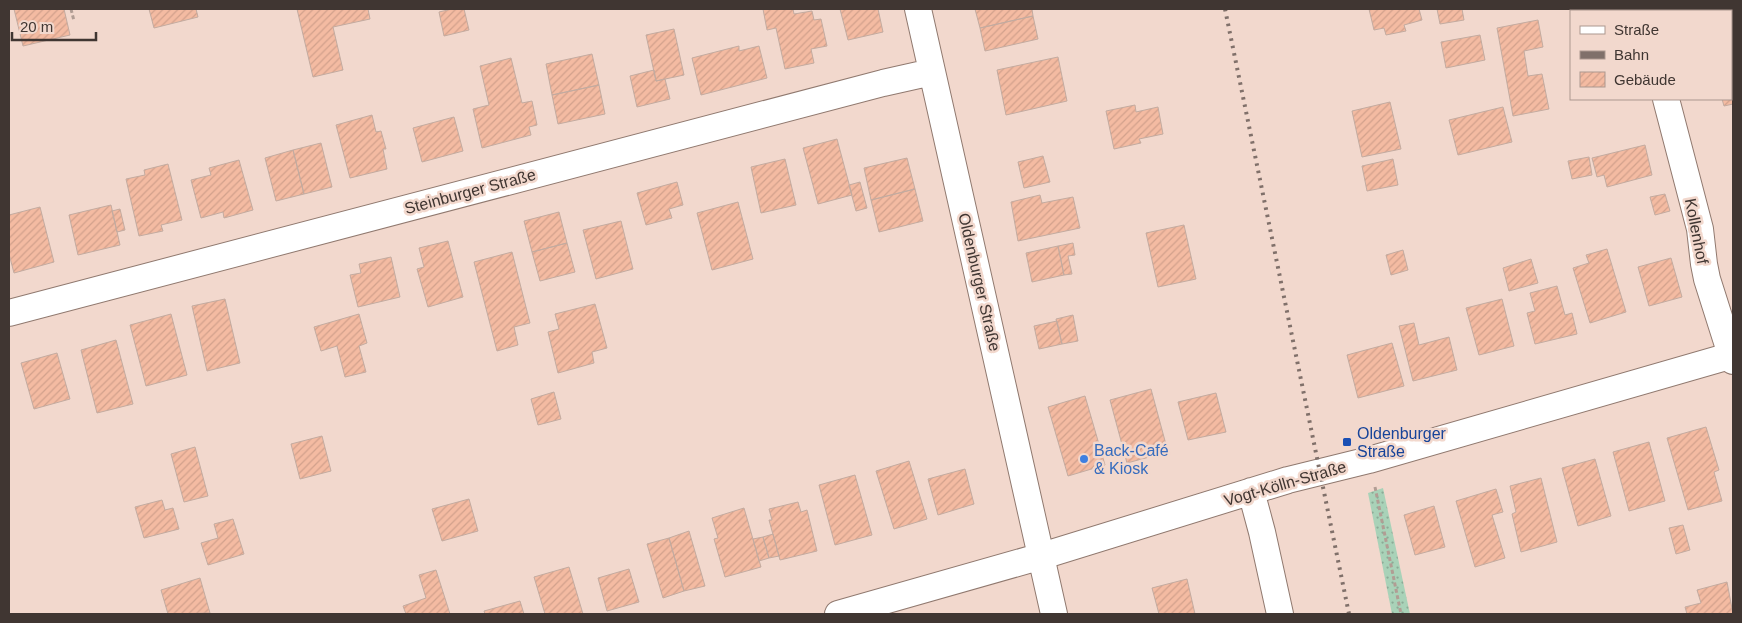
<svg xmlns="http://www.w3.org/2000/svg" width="1742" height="623" viewBox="0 0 1742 623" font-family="Helvetica,sans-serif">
	<defs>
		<pattern id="park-dots" width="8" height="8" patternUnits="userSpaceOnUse" patternTransform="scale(1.25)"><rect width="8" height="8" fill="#a9d2b8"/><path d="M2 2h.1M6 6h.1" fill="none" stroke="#8bab96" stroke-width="1.8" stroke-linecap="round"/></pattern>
		<pattern id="building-hatch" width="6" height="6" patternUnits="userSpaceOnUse" patternTransform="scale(1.25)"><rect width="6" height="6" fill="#f4bba2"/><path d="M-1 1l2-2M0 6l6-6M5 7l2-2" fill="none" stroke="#d2a18c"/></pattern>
	</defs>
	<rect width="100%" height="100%" fill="#f2d8cd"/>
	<path fill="url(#park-dots)" d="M1383,488L1410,614H1392L1368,493Z"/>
	<path fill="url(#building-hatch)" stroke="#c3aba0" d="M14,9H64L70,35L23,46Z
		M149,9H196L198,17L154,28Z
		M297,9H368L370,19L333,27L343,70L313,77Z
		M452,9H464L469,30L444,36L439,12Z
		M763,9H793L794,14L812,11L814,20L821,19L827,46L811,49L814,63L785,69L776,28L767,30Z
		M840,9H878L883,32L848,40Z
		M975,9H1032L1033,16L980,28Z
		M1369,9H1419L1422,20L1404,25L1406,31L1386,35L1384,28L1374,30Z
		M1437,9H1462L1464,20L1440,24Z
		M1700,9H1718V11H1692Z
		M1033,16L1038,39L985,51L980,28Z
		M1538,20L1543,47L1524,51L1528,76L1542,74L1549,109L1513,116L1497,28Z
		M674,29L684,75L656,81L646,35Z
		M1480,35L1485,60L1446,68L1441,42Z
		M739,46V51L759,46L767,78L701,95L692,58Z
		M592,54L599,85L552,95L546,64Z
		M1058,57L1067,101L1006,115L997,70Z
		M511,58L522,103L532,101L537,125L529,127L531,135L482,148L473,109L489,105L480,66Z
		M1731,65H1733V104L1724,106L1722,99H1731Z
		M654,70L656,81L665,79L670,99L637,107L630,76Z
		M599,85L605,114L558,124L552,95Z
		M1390,102L1401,149L1362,157L1352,111Z
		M1135,105L1136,112L1158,107L1163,134L1139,139L1141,143L1114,149L1106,111Z
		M1503,107L1512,142L1458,155L1449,120Z
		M372,115L376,132L381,131L386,149H383L387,169L350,178L336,125Z
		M454,117L463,151L422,162L413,128Z
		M837,139L852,195L818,204L803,148Z
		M321,143L332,187L304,194L293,150Z
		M1645,145L1652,175L1607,187L1604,175L1597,177L1592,158Z
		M293,150L304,194L276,201L265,158Z
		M1043,156L1050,182L1024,188L1018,162Z
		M1589,157L1592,175L1572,179L1568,161Z
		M907,158L915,189L871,200L864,168Z
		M785,159L796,205L761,213L751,167Z
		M1393,159L1398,185L1367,191L1362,166Z
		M239,160L253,210L224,218L223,212L201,218L191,180L211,175L209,168Z
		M168,164L182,220L161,225L163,231L139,236L126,179L145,175L144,170Z
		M677,182L683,205L669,209L672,218L646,225L637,193Z
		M860,182L867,208L856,211L849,185Z
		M915,189L923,221L879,232L871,200Z
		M1665,194L1670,211L1655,215L1650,197Z
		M1040,195L1042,203L1073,197L1080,228L1018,241L1011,202Z
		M738,202L753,259L712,270L697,213Z
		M111,205L120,245L78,255L69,215Z
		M40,207L54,262L14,273L9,254V215Z
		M120,209L125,230L117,232L112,211Z
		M559,212L567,243L532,252L524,221Z
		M621,221L633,269L596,279L583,230Z
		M1184,225L1196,279L1158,287L1146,233Z
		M448,241L463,297L428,307L417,269L424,267L419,248Z
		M567,243L575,272L540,281L532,252Z
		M1073,243L1075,255L1068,256L1072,274L1064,275L1058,246Z
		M1058,246L1064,275L1032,282L1026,253Z
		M1607,249L1626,312L1590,323L1573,268L1589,263L1586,255Z
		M1403,250L1408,270L1391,275L1386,255Z
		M512,252L530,323L514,327L518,345L497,351L474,262Z
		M391,257L400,297L358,307L350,275L361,273L359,264Z
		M1671,258L1682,297L1649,306L1638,267Z
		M1531,259L1538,283L1509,291L1503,268Z
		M1557,286L1565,315L1572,313L1577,334L1535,344L1527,313L1535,311L1530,293Z
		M225,299L240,363L207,371L192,306Z
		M1502,299L1514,346L1479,355L1466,308Z
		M595,304L607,348L592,352L594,363L558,373L548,332L559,329L555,314Z
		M171,314L187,375L146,386L130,325Z
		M359,314L367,343L359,346L366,372L345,377L337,346L321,351L314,327Z
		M1073,315L1078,341L1062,344L1056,319Z
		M1057,321L1062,344L1039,349L1034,326Z
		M1414,323L1419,345L1449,337L1457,370L1413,381L1399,326Z
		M116,340L133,404L97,413L81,350Z
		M1392,343L1404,386L1358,398L1347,355Z
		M57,353L70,399L34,409L21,363Z
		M1151,389L1168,452L1127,463L1110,400Z
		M554,392L561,419L538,425L531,399Z
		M1216,393L1226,432L1188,440L1178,402Z
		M1085,396L1105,465L1068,476L1048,407Z
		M1706,427L1719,470L1714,472L1722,501L1688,510L1667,438Z
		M322,436L331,471L300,479L291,444Z
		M1649,442L1665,501L1629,511L1613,452Z
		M195,447L208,496L184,502L171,454Z
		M1595,459L1611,516L1578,526L1562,468Z
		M909,461L927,519L894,529L876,471Z
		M965,469L974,504L938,515L928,479Z
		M855,475L872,535L835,545L819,485Z
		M1541,478L1557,542L1521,552L1512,514L1516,512L1510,486Z
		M1496,489L1503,512L1492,515L1505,558L1475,567L1456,501Z
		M469,499L478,531L442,541L432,509Z
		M162,500L165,510L173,508L179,529L144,538L135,507Z
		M798,502L801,512L807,510L817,551L780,560L769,520H772L769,509Z
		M1434,506L1445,547L1415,555L1404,515Z
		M744,508L761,567L725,577L714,539L718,538L712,518Z
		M233,519L244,554L208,565L201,543L218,538L214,524Z
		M1683,525L1690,550L1676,554L1669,528Z
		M689,531L705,586L684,591L669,538Z
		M773,534L779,556L769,558L763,537Z
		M763,537L769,558L759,561L753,539Z
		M669,538L684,591L663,598L647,544Z
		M569,567L583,614H545L534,577Z
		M629,569L639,602L607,611L598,578Z
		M436,570L450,614H406L403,606L426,598L419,575Z
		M200,578L210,613L168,614L161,590Z
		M1187,579L1195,614H1159L1152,588Z
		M1727,582L1733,614H1687L1685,607L1701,603L1697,590Z
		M520,601L524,614H485L484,611Z"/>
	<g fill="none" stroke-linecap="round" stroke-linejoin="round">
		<g stroke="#90796f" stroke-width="28">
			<path id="minor" d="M918,9L1054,614
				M1644,9V11
				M1666,99L1700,229L1704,264L1707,279L1733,361
				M9,313L883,83L932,72
				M1251,491L1262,532L1280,614
				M838,614L1042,556L1288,480L1369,460L1733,355"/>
		</g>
		<path stroke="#b19d94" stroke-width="3" stroke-dasharray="4 2.5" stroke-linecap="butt" d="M71,9L74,21
			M1375,487L1401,614"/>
		<use href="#minor" stroke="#fff" stroke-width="26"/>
		<path stroke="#80706a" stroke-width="4" stroke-dasharray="2.5 5" stroke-linecap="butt" d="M1225,9L1349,614"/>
	</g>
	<rect fill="#1a4fb4" stroke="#f2d8cd" stroke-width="2" x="1342" y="437" width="10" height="10" rx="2.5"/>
	<circle fill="#3f7fe0" stroke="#f2d8cd" stroke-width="2" cx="1084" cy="459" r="5"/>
	<g text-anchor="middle" stroke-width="5" stroke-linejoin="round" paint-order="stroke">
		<g font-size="16" fill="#403632" stroke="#f2d8cd">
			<text transform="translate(470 191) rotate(-15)" y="6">Steinburger Straße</text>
			<text transform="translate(1697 231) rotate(79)" y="6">Kollenhof</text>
			<text transform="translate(980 282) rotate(77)" y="6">Oldenburger Straße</text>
			<text transform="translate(1285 483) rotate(-16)" y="6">Vogt-Kölln-Straße</text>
		</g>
		<g font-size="16" fill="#164399" stroke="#f2d8cd" text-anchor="start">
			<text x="1357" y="439">Oldenburger<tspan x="1357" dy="18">Straße</tspan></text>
		</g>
		<g font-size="16" fill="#366cbe" stroke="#f2d8cd" text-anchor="start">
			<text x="1094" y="456">Back-Café<tspan x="1094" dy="18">&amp; Kiosk</tspan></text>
		</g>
	</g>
	<rect width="1742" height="623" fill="none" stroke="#403632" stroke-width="20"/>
	<rect x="1570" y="10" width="162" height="90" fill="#f2d8cd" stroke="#ab978f"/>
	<rect x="1580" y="26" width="25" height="8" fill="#ffffff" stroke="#ab978f"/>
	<text x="1614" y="35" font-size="15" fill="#403632">Straße</text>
	<rect x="1580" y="51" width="25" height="8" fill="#80706a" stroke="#ab978f"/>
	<text x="1614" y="60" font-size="15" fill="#403632">Bahn</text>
	<rect x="1580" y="72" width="25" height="15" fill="url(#building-hatch)" stroke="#ab978f"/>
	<text x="1614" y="85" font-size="15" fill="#403632">Gebäude</text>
	<path d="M12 32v8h84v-8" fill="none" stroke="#403632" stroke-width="2.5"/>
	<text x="20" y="32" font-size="15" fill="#403632" stroke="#f2d8cd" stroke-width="4" paint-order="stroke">20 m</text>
</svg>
